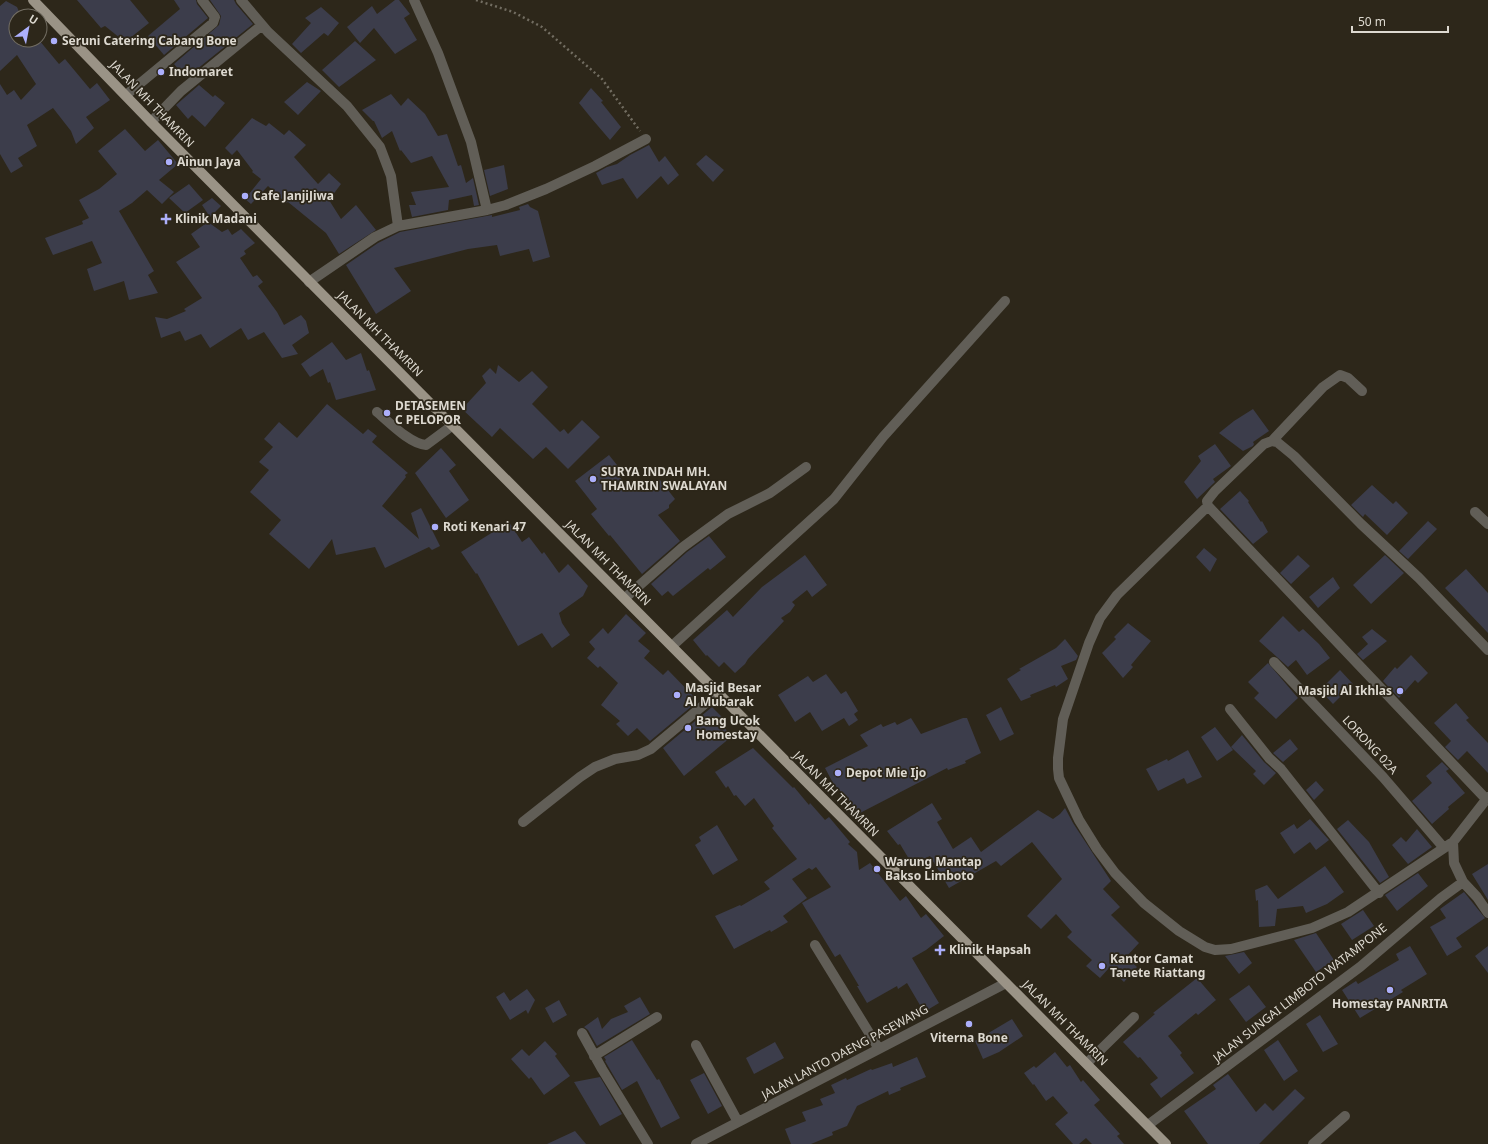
<svg xmlns="http://www.w3.org/2000/svg" width="1488" height="1144" viewBox="0 0 1488 1144" font-family="'Noto Sans',sans-serif">
	<rect width="100%" height="100%" fill="#2d271a"/>
	<path fill="#3c3d4b" d="M77,0H130L149,23L125,42L105,26L101,28Z
		M174,0H196L197,4L208,18L164,55L148,36L180,9Z
		M210,0H234L236,4L253,24L186,78L174,64L219,25L221,16Z
		M395,0H399L410,14L404,18L417,40L395,54L374,28L360,43L347,27L372,6L377,14Z
		M6,1L17,7L21,16H16V40H39L59,64L65,59L90,89L97,83L110,100L86,117L94,128L76,144L71,131L53,108L27,125L37,146L18,158L23,166L11,173L0,154V84L7,95L14,90L21,100L36,84L17,55L0,71V6Z
		M321,7L339,23L328,36L324,33L301,53L292,44L311,23L305,18Z
		M355,41L376,60L339,87L322,70Z
		M307,82L321,91L298,115L284,102Z
		M199,85L213,97L215,95L225,103L205,127L192,115L188,119L176,105Z
		M591,88L603,101L601,102L621,127L610,140L592,119L579,103Z
		M391,94L401,106L408,98L425,114L438,136L447,134L458,166L461,165L466,183L473,178L479,205L474,206L472,195L449,200L448,210L412,217L409,205H416L411,192L449,187L432,156L411,163L401,150L400,151L392,131L382,138L374,121H373L362,110Z
		M252,118L266,126L269,123L284,135L289,130L306,145L294,157L318,184L329,173L341,184L329,200L341,219L356,205L376,230L339,254L326,233L288,202L286,203L268,186L251,204L245,199L261,179L252,172L253,171L237,150L232,155L225,148Z
		M125,129L145,151L158,140L178,164L159,180L174,192L162,204L147,190L132,203L119,211L154,271L148,275L158,293L129,300L124,281L94,291L87,269L102,263L92,241L53,255L45,238L83,224L82,221L89,218L79,200L99,189L117,174L98,151Z
		M649,145L659,162L665,156L679,175L668,185L661,176L637,199L623,178L602,185L596,173L607,167L617,164L630,155Z
		M706,155L724,170L713,182L696,164Z
		M504,165L508,189L490,196L484,170Z
		M189,184L203,200L185,213L169,198Z
		M212,198L221,206L210,217L202,205Z
		M528,204L530,207L538,211L550,257L533,262L529,249L500,256L497,245L468,249L394,268L411,291L376,314L346,265L378,243L400,232L492,215V217L520,210L519,207Z
		M208,222L222,232L228,229L232,235L241,229L255,243L244,251L246,254L240,258L253,277L257,275L263,282L258,286L277,312L284,325L301,315L306,321L309,333L292,345L298,354L282,358L264,332L248,340L241,328L210,348L201,334L185,341L180,331L161,338L155,317L167,319L186,311L184,309L202,298L176,262L200,247L191,234Z
		M332,342L346,360L361,353L367,371L369,370L376,390L336,400L330,382L328,383L323,369L310,377L301,364Z
		M498,365L519,382L532,371L548,387L532,404L560,432L564,429L568,434L582,420L600,437L568,469L546,447L533,459L500,428L492,437L462,409L486,383L482,376L490,368L496,374Z
		M327,404L363,434L368,429L377,436L372,442L408,473L405,475L406,477L382,506L419,539L411,513L421,508L440,546L432,550L429,547L385,568L375,547L336,555L332,539L309,569L269,534L281,520L250,492L269,470L259,462L273,447L264,439L279,422L297,438Z
		M1253,409L1269,431L1253,442L1254,444L1253,446L1243,451L1219,433L1234,421Z
		M1215,444L1231,466L1213,479L1215,482L1197,499L1184,482L1201,461L1198,456Z
		M441,448L456,465L449,471L469,500L446,518L415,473Z
		M609,455L617,465L613,469L626,485L632,481L641,492L660,480L675,499L669,505V508L658,515L680,541L642,574L610,535L609,536L591,514L597,509L575,481Z
		M1372,485L1393,504L1396,501L1408,513L1387,535L1365,514L1363,517L1351,505Z
		M1240,491L1249,501L1248,502L1261,522L1262,521L1268,532L1253,544L1220,509Z
		M1428,521L1437,529L1408,559L1399,551Z
		M509,522L522,542L529,537L542,554L544,552L559,573L568,564L588,586L583,596L559,613L562,623L570,635L552,648L542,633L518,646L477,573L476,574L461,552Z
		M709,536L726,557L710,570L708,568L673,596L668,591L662,596L651,584L687,552Z
		M1204,548L1217,559L1210,572L1196,557Z
		M805,555L827,585L812,597L807,590L792,602L795,605L790,612L781,618L784,621L748,659L745,664L735,673L724,662L719,667L707,655L706,656L693,640L727,610L733,617L762,587Z
		M1298,555L1310,566L1291,584L1280,573Z
		M1385,555L1404,573L1371,604L1353,585Z
		M1466,569L1488,593V633L1445,588Z
		M1333,577L1340,588L1318,608L1309,597Z
		M626,614L646,633L638,641L650,651L644,658L663,675L668,670L698,701L650,741L637,728L628,736L616,724L620,721L601,705L618,683L600,666L598,668L587,658L595,649L589,642L603,628L608,634Z
		M1283,616L1299,632L1303,629L1319,644L1330,658L1307,675L1296,660L1288,667L1259,641Z
		M1128,623L1151,641L1131,665L1133,667L1123,678L1102,653L1116,639L1114,637Z
		M1372,629L1387,641L1363,660L1357,654L1368,644L1362,637Z
		M1065,639L1078,656L1076,660L1061,666L1068,679L1056,687L1055,685L1030,695L1031,697L1021,701L1007,679L1021,670L1019,669L1056,648Z
		M1411,655L1428,673L1418,683L1415,680L1399,698L1383,681L1395,667L1397,669Z
		M1268,663L1298,698L1276,719L1254,698L1259,693L1248,682Z
		M1340,670L1353,684L1333,704L1320,690Z
		M826,674L841,694L846,691L858,711L854,714L858,720L849,726L844,718L822,731L810,712L795,722L778,695L808,676L813,682Z
		M1456,703L1469,718L1466,720L1488,743V773L1467,751L1458,760L1445,747L1451,741L1434,723Z
		M712,707L724,719L721,722L731,737L684,776L663,748Z
		M1001,707L1014,734L1000,741L986,715Z
		M911,718L921,734L963,718H967L981,753L965,761L966,763L948,770L947,768L860,813L833,783L825,768L868,746L860,735L881,724L883,727L895,722L897,725Z
		M1215,727L1233,750L1217,761L1201,737Z
		M1242,735L1264,762L1276,773L1264,785L1253,774L1256,771L1231,747Z
		M1290,739L1298,749L1283,762L1273,753Z
		M753,748L793,788L794,787L809,805L810,803L825,820L829,817L850,842L848,844L857,852L859,870L870,863L900,901L906,896L921,918L926,914L944,936L926,950L912,958L939,1003L924,1012L907,983L898,989L897,986L867,1003L857,986H859L840,954L835,957L802,903L831,887L816,867L812,870L809,868L792,879L807,898L783,916L788,922L771,932L770,930L734,949L715,916L740,905L741,906L770,889L764,882L797,859L772,828L774,826L754,798L745,806L736,795L734,796L728,786L726,788L715,772Z
		M1188,750L1202,777L1187,784L1184,778L1158,791L1146,769L1167,759L1168,761Z
		M1442,762L1449,769L1446,771L1465,793L1448,807L1449,809L1432,824L1412,801L1432,783L1426,776Z
		M1316,781L1324,790L1314,800L1306,790Z
		M932,803L942,819L937,822L953,849L971,837L981,852L1038,810L1053,819L1060,814L1065,808L1073,823L1111,881L1103,889L1120,907L1111,915L1139,943L1126,957L1137,967L1124,982L1109,968L1100,978L1086,966L1092,960L1067,937L1072,932L1056,914L1041,929L1027,916L1062,879L1032,842L1001,866L996,861L949,888L930,856L912,864L900,844L898,845L887,831Z
		M1310,819L1329,840L1316,850L1310,842L1294,854L1280,833L1294,824L1297,829Z
		M1348,820L1369,842L1389,877L1380,883L1337,829Z
		M717,825L738,860L713,875L695,845L701,841L699,837Z
		M1417,829L1432,847L1408,864L1392,845L1401,837L1406,842Z
		M1488,864V900L1472,874Z
		M1325,866L1344,892L1327,904L1306,913L1303,906L1277,909L1275,926L1259,927L1258,900L1256,901L1255,890L1267,885L1278,899Z
		M1418,873L1428,886L1397,911L1385,895Z
		M1464,892L1485,918L1456,938L1462,947L1447,956L1430,927L1446,918L1440,909Z
		M1363,910L1374,926L1352,940L1341,924Z
		M1316,933L1334,960L1316,972L1294,940Z
		M1410,946L1427,974L1401,990L1403,992L1360,1018L1342,990L1356,981L1358,984L1399,960L1396,954Z
		M1488,946V973L1475,956Z
		M1244,952L1252,963L1239,974L1225,956Z
		M1197,978L1216,1000L1198,1015L1196,1013L1168,1036L1182,1053L1180,1055L1194,1073L1161,1098L1150,1084L1158,1078L1140,1057L1138,1058L1123,1042L1155,1014L1153,1013Z
		M1249,985L1266,1007L1246,1022L1229,999Z
		M527,989L535,1000L528,1014L526,1010L510,1020L496,997L504,992L510,1001Z
		M640,997L650,1014L597,1046L588,1030L584,1027L598,1017L602,1029L611,1019L628,1012L624,1006Z
		M559,1000L567,1015L553,1023L545,1008Z
		M1320,1015L1338,1044L1323,1052L1306,1024Z
		M1012,1019L1023,1036L999,1052L983,1059L975,1041Z
		M632,1040L657,1080L659,1079L680,1118L661,1128L637,1081L622,1090L605,1061L606,1060L604,1057Z
		M1278,1040L1298,1071L1284,1081L1264,1050Z
		M545,1041L557,1054L555,1056L570,1076L544,1095L531,1077L529,1079L511,1059L522,1049L529,1056Z
		M775,1042L784,1058L754,1074L746,1058Z
		M1055,1052L1067,1067L1070,1065L1081,1082L1083,1080L1100,1100L1094,1105L1120,1134L1117,1136L1124,1144H1092L1086,1138L1079,1144H1073L1055,1124L1068,1113L1053,1096L1046,1101L1034,1084L1033,1085L1024,1073L1034,1066L1036,1068Z
		M917,1057L926,1077L900,1088L901,1090L889,1095L888,1091L857,1106L847,1126L832,1132L833,1135L811,1144H791L785,1129L806,1121L802,1112L823,1105L820,1099L835,1093L831,1085L846,1078L847,1080L871,1069L872,1070L892,1063L893,1067Z
		M704,1073L722,1106L708,1114L690,1080Z
		M1228,1074L1256,1112L1265,1103L1273,1111L1295,1089L1305,1098L1259,1144H1208L1184,1111L1216,1089L1213,1085Z
		M600,1077L622,1114L600,1126L574,1082Z
		M575,1131L586,1144H547Z"/>
	<g fill="none" stroke-linecap="round" stroke-linejoin="round">
		<path stroke="#726d61" stroke-width="2.5" stroke-dasharray="2 3" stroke-linecap="butt" d="M476,0L513,12L542,27L602,79L640,131"/>
		<path stroke="#615e57" stroke-width="10" d="M241,0L268,32L347,106L380,147L391,176L398,226L375,237L309,282
			M414,0L438,53L471,142L487,210
			M126,95L213,23L215,17L202,0
			M151,122L181,91L262,25
			M398,226L487,210L506,205L546,189L595,166L646,139
			M377,412C389,422 410,444 426,445L453,425
			M1272,441L1323,387L1340,375L1348,378L1362,391
			M1208,506L1117,595L1100,618L1089,643L1063,719L1058,758V769L1059,778L1079,820L1097,849L1115,873L1144,903L1179,931L1205,947L1215,950L1231,949L1312,928L1348,912L1453,842
			M1475,512L1488,524
			M625,598L683,547L728,514L770,493L806,467
			M672,646L834,499L883,437L1005,301
			M1274,662L1383,777L1444,848
			M1230,709L1269,758L1281,769L1379,893
			M1486,799L1208,506L1207,501L1215,491L1264,444L1272,441L1277,442L1294,456L1361,524L1419,578L1488,650
			M523,822L580,777L595,767L615,759L638,755L651,749L718,693
			M1463,882L1477,897L1488,913
			M815,945L879,1049
			M582,1033L602,1069L648,1144
			M696,1045L738,1122
			M594,1056L657,1017
			M1087,1063L1134,1017
			M1148,1125L1360,967L1441,898L1463,882L1454,863L1453,842L1488,797
			M696,1144L1006,983
			M1313,1144L1345,1116"/>
		<path stroke="#9a9386" stroke-width="10" d="M33,0L151,122L1166,1144"/>
	</g>
	<g fill="#acaffb" stroke="#2d271a" stroke-width="1.5">
		<circle cx="54" cy="41" r="4"/>
		<circle cx="161" cy="72" r="4"/>
		<circle cx="169" cy="162" r="4"/>
		<circle cx="245" cy="196" r="4"/>
		<path d="M164 213h4v4h4v4h-4v4h-4v-4h-4v-4h4z"/>
		<circle cx="387" cy="413" r="4"/>
		<circle cx="593" cy="479" r="4"/>
		<circle cx="435" cy="527" r="4"/>
		<circle cx="1400" cy="691" r="4"/>
		<circle cx="677" cy="695" r="4"/>
		<circle cx="688" cy="728" r="4"/>
		<circle cx="838" cy="773" r="4"/>
		<circle cx="877" cy="869" r="4"/>
		<path d="M938 944h4v4h4v4h-4v4h-4v-4h-4v-4h4z"/>
		<circle cx="1102" cy="966" r="4"/>
		<circle cx="1390" cy="990" r="4"/>
		<circle cx="969" cy="1024" r="4"/>
	</g>
	<g text-anchor="middle" stroke-width="3.5" stroke-linejoin="round" paint-order="stroke">
		<g font-size="12" font-weight="bold" fill="#ddd9d0" stroke="#2d271a" text-anchor="start">
			<text x="62" y="45">Seruni Catering Cabang Bone</text>
			<text x="169" y="76">Indomaret</text>
			<text x="177" y="166">Ainun Jaya</text>
			<text x="253" y="200">Cafe JanjiJiwa</text>
			<text x="175" y="223">Klinik Madani</text>
			<text x="395" y="410">DETASEMEN<tspan x="395" dy="14">C PELOPOR</tspan></text>
			<text x="601" y="476">SURYA INDAH MH.<tspan x="601" dy="14">THAMRIN SWALAYAN</tspan></text>
			<text x="443" y="531">Roti Kenari 47</text>
			<text x="685" y="692">Masjid Besar<tspan x="685" dy="14">Al Mubarak</tspan></text>
			<text x="1392" y="695" text-anchor="end">Masjid Al Ikhlas</text>
			<text x="696" y="725">Bang Ucok<tspan x="696" dy="14">Homestay</tspan></text>
			<text x="846" y="777">Depot Mie Ijo</text>
			<text x="885" y="866">Warung Mantap<tspan x="885" dy="14">Bakso Limboto</tspan></text>
			<text x="949" y="954">Klinik Hapsah</text>
			<text x="1110" y="963">Kantor Camat<tspan x="1110" dy="14">Tanete Riattang</tspan></text>
			<text x="1390" y="1008" text-anchor="middle">Homestay PANRITA</text>
			<text x="969" y="1042" text-anchor="middle">Viterna Bone</text>
		</g>
		<g font-size="12" fill="#ddd9d0" stroke="#2d271a">
			<text transform="translate(152 104) rotate(46)" y="4">JALAN MH THAMRIN</text>
			<text transform="translate(380 334) rotate(45)" y="4">JALAN MH THAMRIN</text>
			<text transform="translate(608 563) rotate(45)" y="4">JALAN MH THAMRIN</text>
			<text transform="translate(1370 745) rotate(47)" y="4">LORONG 02A</text>
			<text transform="translate(836 794) rotate(45)" y="4">JALAN MH THAMRIN</text>
			<text transform="translate(1300 993) rotate(-38)" y="4">JALAN SUNGAI LIMBOTO WATAMPONE</text>
			<text transform="translate(1065 1023) rotate(45)" y="4">JALAN MH THAMRIN</text>
			<text transform="translate(845 1052) rotate(-28)" y="4">JALAN LANTO DAENG PASEWANG</text>
		</g>
	</g>
	<g transform="translate(28 28) rotate(32)"><circle r="19" fill="#2d271a" stroke="#736e63"/>
	<path d="M0-3L7 15L0 10L-7 15Z" fill="#acaffb"/>
	<text y="-6" font-size="11" font-weight="bold" text-anchor="middle" fill="#ddd9d0">U</text>
	</g>
	<path d="M1352 26v6h96v-6" fill="none" stroke="#ddd9d0" stroke-width="2"/>
	<text x="1358" y="26" font-size="12" fill="#ddd9d0" stroke="#2d271a" stroke-width="3" paint-order="stroke">50 m</text>
</svg>
